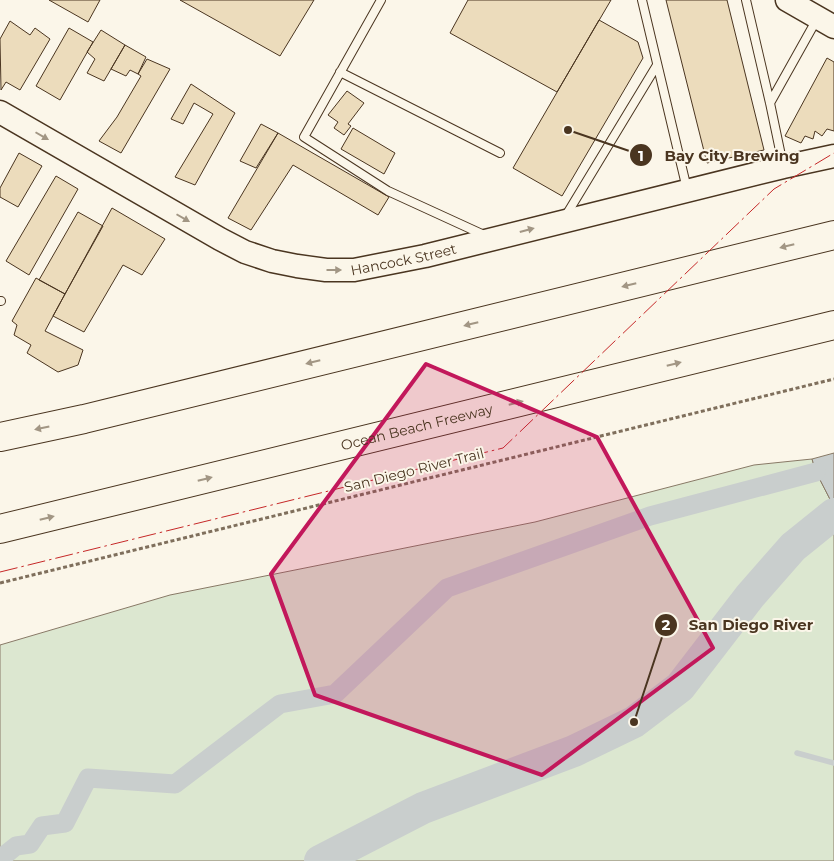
<svg xmlns="http://www.w3.org/2000/svg" width="834" height="861" viewBox="0 0 834 861" font-family="Montserrat,sans-serif">
	<rect width="100%" height="100%" fill="#fbf6e9"/>
	<path fill="#dce7d0" stroke="#887966" d="M812,459L816,472L834,507V861H0V645L170,595L535,522L754,465Z"/>
	<path fill="#c9cecd" stroke="#887966" d="M834,453V507L816,472L812,459Z"/>
	<g fill="none" stroke-linecap="round" stroke-linejoin="round">
		<path stroke="#c9cecd" stroke-width="5.5" d="M797,753L834,763"/>
		<path stroke="#c9cecd" stroke-width="19" d="M0,859L16,846L30,844L42,826L65,823L88,778L175,784L280,704L335,694L447,588L650,516L816,472"/>
		<path stroke="#c9cecd" stroke-width="32" d="M320,861L423,808L574,751L634,722L680,687L750,596L793,547L834,514"/>
	</g>
	<path fill="#ecdcbc" stroke="#4a3520" d="M49,0H100L88,22Z
		M180,0H314L280,56Z
		M468,0H611L557,92L450,33Z
		M666,0H727L764,150L707,163Z
		M599,20L638,42L643,58L562,196L513,168Z
		M10,21L30,35L35,28L50,39L20,90L6,82L1,90L0,39Z
		M69,28L93,42L60,100L36,86Z
		M101,30L125,45L104,81L87,73L95,59L87,52Z
		M125,45L146,57L138,74L130,70L126,76L111,69Z
		M827,58L834,62V131L827,129L822,136L815,131L813,139L805,136L801,143L785,136Z
		M147,59L170,69L121,153L99,141L117,117L141,76L138,74Z
		M191,84L235,113L195,185L175,177L213,114L194,103L183,124L171,119Z
		M347,91L364,103L348,124L351,126L344,135L334,128L338,122L328,115Z
		M261,124L278,133L256,168L240,161Z
		M353,128L395,153L384,174L341,149Z
		M278,133L389,197L378,215L293,165L251,230L228,218Z
		M19,153L42,166L18,207L0,197V188Z
		M56,176L78,189L29,275L6,261Z
		M112,208L165,239L142,275L123,265L84,332L53,316Z
		M78,212L103,226L65,294L39,280Z
		M36,278L65,294L45,331L83,350L78,365L58,372L27,353L31,345L14,335L17,325L12,321Z"/>
	<g fill="none" stroke-linecap="round" stroke-linejoin="round">
		<g stroke="#4a3520" stroke-width="10">
			<path id="lane" d="M381,0L304,137L388,191L484,235
				M642,0L687,189
				M746,0L770,103L783,165
				M340,72L500,153
				M770,103L817,19
				M565,217L657,65
				M0,301H1"/>
		</g>
		<g stroke="#4a3520" stroke-width="25">
			<g id="secondary">
				<path d="M787,0L834,27"/>
				<path id="s1" d="M0,112L220,239L245,252L272,261L297,266L326,270H354L425,256L783,167L834,156"/>
			</g>
		</g>
		<g stroke="#4a3520" stroke-width="30">
			<g id="highway">
				<path d="M0,437L84,419L834,235"/>
				<path id="s2" d="M0,529L834,325"/>
			</g>
		</g>
		<path stroke="#7f6f5c" stroke-width="3" stroke-dasharray="4 2.5" stroke-linecap="butt" d="M0,583L834,379"/>
		<use href="#lane" stroke="#fbf6e9" stroke-width="8"/>
		<use href="#secondary" stroke="#fbf6e9" stroke-width="22"/>
		<use href="#highway" stroke="#fbf6e9" stroke-width="28"/>
		<path stroke="#c62828" stroke-width="1" stroke-dasharray="18 4 2.5 4" stroke-linecap="butt" d="M0,572L503,448L774,189L834,153"/>
	</g>
	<defs><path id="oneway-solid" d="M-6-.8H1V-3.2L6.5 0L1 3.2V.8H-6Z" transform="scale(1.25)"/></defs>
	<g fill="#a29684">
		<use href="#oneway-solid" transform="translate(42 136) rotate(30)"/>
		<use href="#oneway-solid" transform="translate(183 218) rotate(30)"/>
		<use href="#oneway-solid" transform="translate(527 230) rotate(-15)"/>
		<use href="#oneway-solid" transform="translate(787 246) rotate(166)"/>
		<use href="#oneway-solid" transform="translate(334 270)"/>
		<use href="#oneway-solid" transform="translate(629 285) rotate(166)"/>
		<use href="#oneway-solid" transform="translate(471 324) rotate(166)"/>
		<use href="#oneway-solid" transform="translate(313 362) rotate(166)"/>
		<use href="#oneway-solid" transform="translate(674 364) rotate(-14)"/>
		<use href="#oneway-solid" transform="translate(516 403) rotate(-14)"/>
		<use href="#oneway-solid" transform="translate(42 428) rotate(168)"/>
		<use href="#oneway-solid" transform="translate(205 479) rotate(-14)"/>
		<use href="#oneway-solid" transform="translate(47 518) rotate(-14)"/>
	</g>
	<path fill="#c2185b" fill-opacity="0.2" stroke="#c2185b" stroke-width="4" stroke-linejoin="round" d="M426,364L597,437L713,648L542,775L315,695L271,574Z"/>
	<g text-anchor="middle" stroke-width="4" stroke-linejoin="round" paint-order="stroke">
		<g font-size="14" fill="#4a3520" stroke="#fbf6e9">
			<text dy="5" stroke="none"><textPath href="#s1" startOffset="444">Hancock Street</textPath></text>
			<text dy="5" stroke="none"><textPath href="#s2" startOffset="429">Ocean Beach Freeway</textPath></text>
			<text transform="translate(414 470) rotate(-14)" y="5">San Diego River Trail</text>
		</g>
	</g>
	<path fill="none" stroke="#4a3520" stroke-width="2" d="M568 130L641 155M634 722L666 625"/>
	<g fill="#4a3520" stroke="#fbf6e9" stroke-width="2">
		<circle cx="568" cy="130" r="5"/>
		<circle cx="634" cy="722" r="5"/>
		<circle cx="641" cy="155" r="12"/>
		<circle cx="666" cy="625" r="12"/>
	</g>
	<g font-size="15" text-anchor="middle" font-weight="bold" fill="#fff">
		<text x="641" y="161">1</text>
		<text x="666" y="630">2</text>
	</g>
	<g font-size="15" text-anchor="middle" font-weight="bold" fill="#4a3520" stroke="#fbf6e9" stroke-width="4" stroke-linejoin="round" paint-order="stroke">
		<text x="732" y="161">Bay City Brewing</text>
		<text x="751" y="630">San Diego River</text>
	</g>
</svg>
